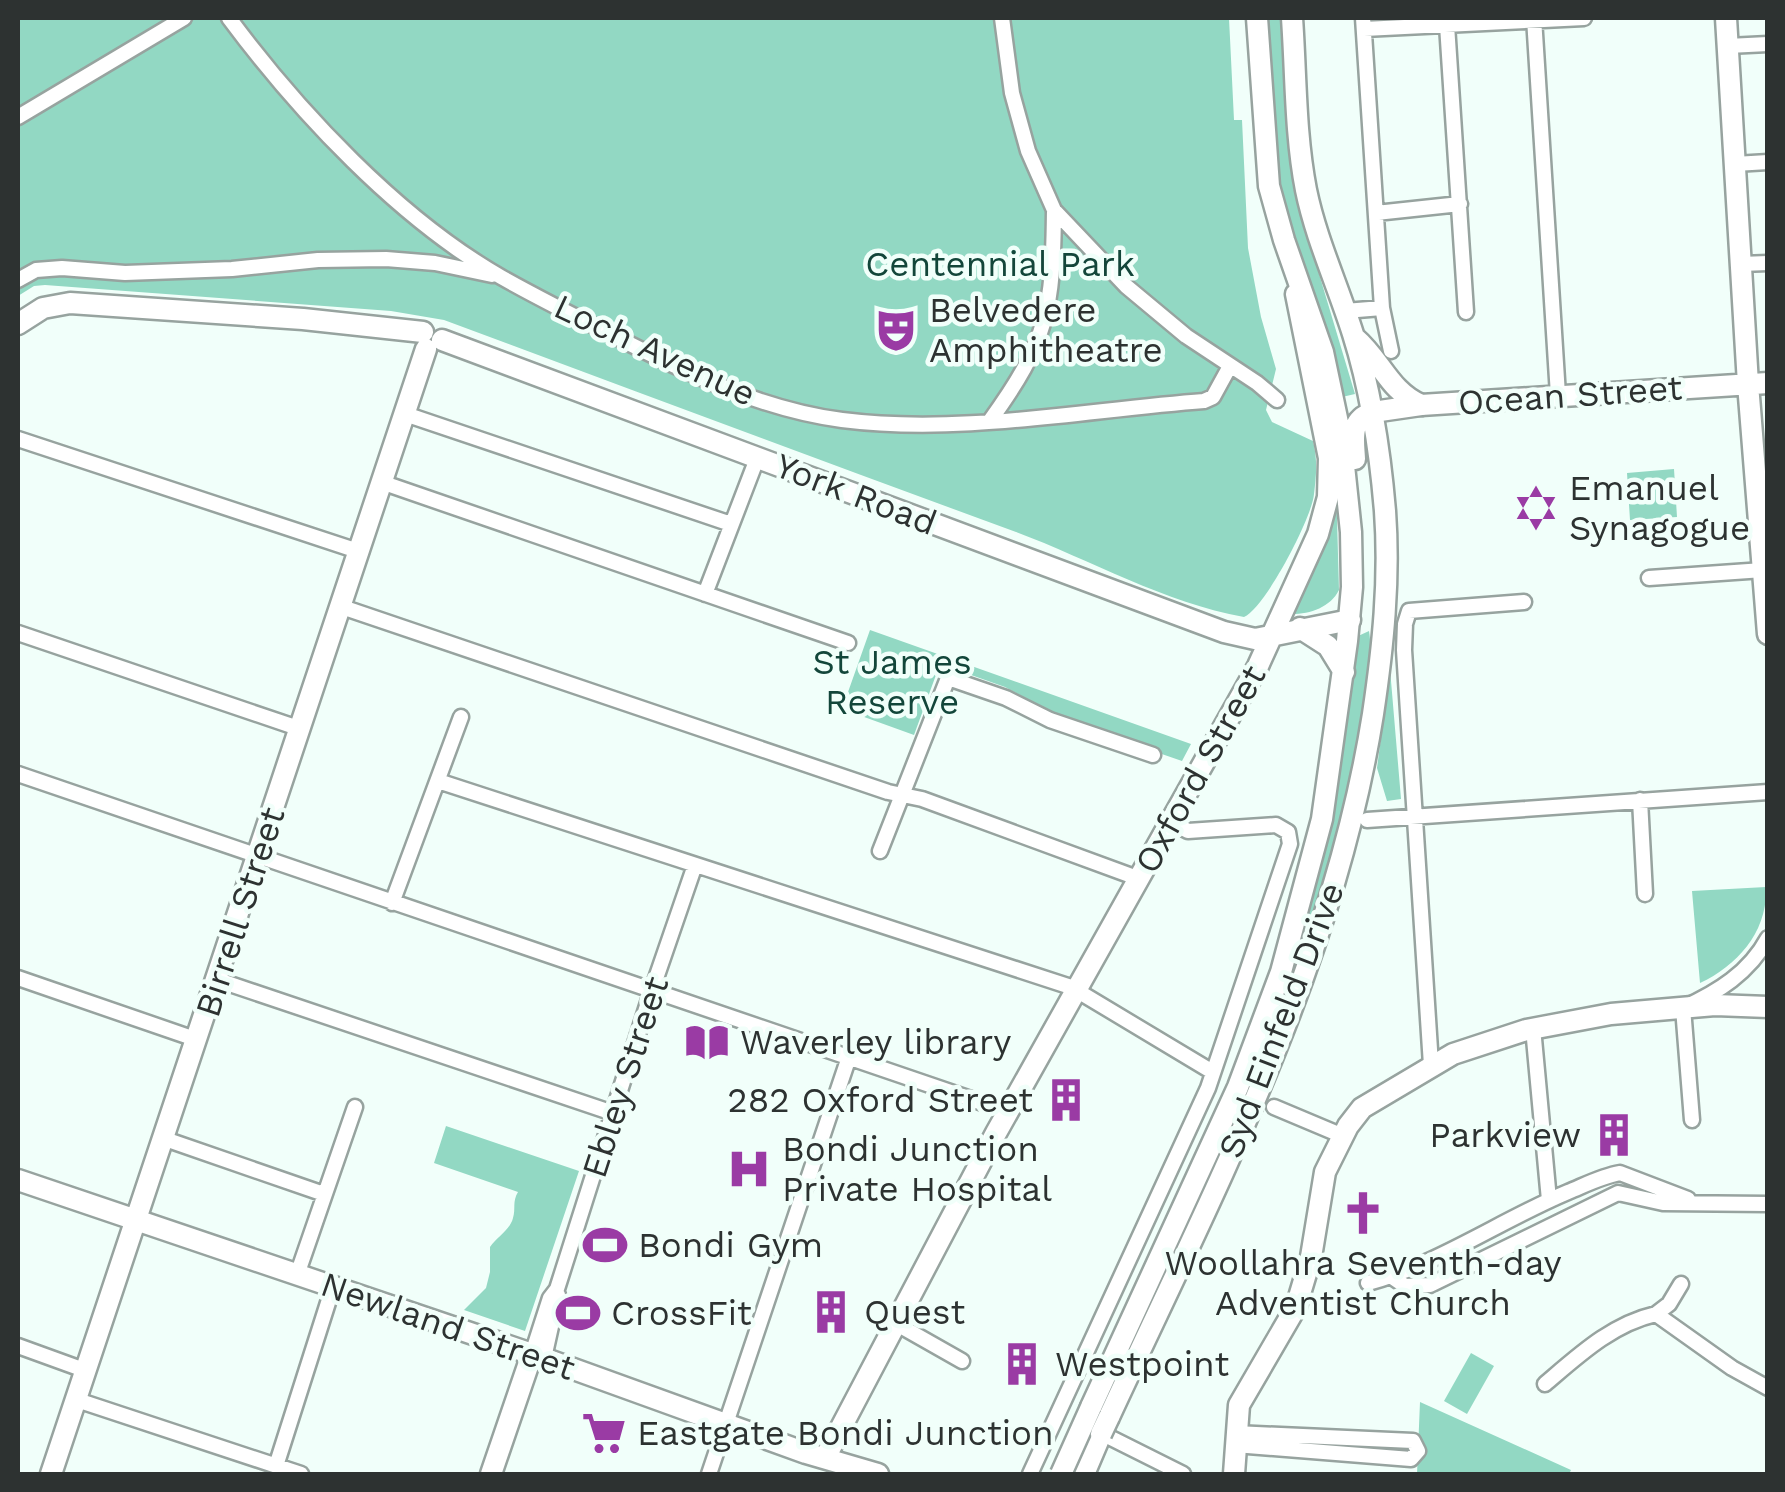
<svg xmlns="http://www.w3.org/2000/svg" width="1785" height="1492" viewBox="0 0 1785 1492" font-family="'Work Sans',sans-serif">
	<rect width="100%" height="100%" fill="#f1fffa"/>
	<path fill="#92d8c3" d="M18,18H1229L1234,120H1242L1248,248L1261,317L1276,369L1266,410L1272,422L1313,441C1318,461 1316,477 1314,494C1312,518 1265,608 1244,617C1165,603 1091,560 1016,532C825,462 635,391 444,320L391,311L45,285L34,286L18,296Z
		M1266,18H1281L1293,187L1355,394L1342,397L1295,248L1273,153Z
		M1674,469L1677,517L1630,520L1627,473Z
		M1336,483L1339,590C1330,608 1308,615 1288,614Z
		M870,630L1191,744L1182,761L1069,722L1005,687L940,664L914,735L842,709Z
		M1369,631C1374,661 1364,699 1359,730C1338,853 1299,968 1251,1083L1288,982L1316,886L1341,768L1356,637Z
		M1390,669L1401,799L1387,801L1377,768Z
		M1766,887C1768,931 1738,965 1700,983L1692,891Z
		M446,1126L579,1171L525,1331L464,1310L486,1288L490,1272V1247C497,1237 510,1230 513,1218C516,1208 512,1202 518,1192L434,1163Z
		M1471,1353L1494,1366L1467,1414L1444,1401Z
		M1420,1402L1571,1470L1569,1474H1417Z"/>
	<g fill="none" stroke-linecap="round" stroke-linejoin="round">
		<g stroke="#97a39f" stroke-width="19">
			<path id="street" d="M229,18C299,112 398,218 501,277C540,299 582,320 622,340C691,375 764,410 842,420C961,435 1084,410 1204,401L1213,397L1230,366
				M1002,18L1012,93L1028,151L1054,210L1126,286L1186,336L1257,383L1277,400
				M1363,18L1382,308L1391,351
				M1534,18L1558,395
				M1447,25L1466,312
				M1364,29L1584,18
				M1728,46L1768,44
				M18,117L184,18
				M1735,164L1768,162
				M1376,213L1460,204
				M1741,264L1768,263
				M18,280L36,270L62,268L125,273L232,269L318,260L386,259L435,263L492,275
				M1345,311L1382,308
				M405,414L731,524
				M989,422C1048,341 1053,309 1054,210
				M18,439L361,552
				M384,483L848,643
				M1649,578L1763,570
				M705,594L758,456
				M342,607L888,792L922,799L1140,879
				M18,633L301,729
				M18,774L1009,1112
				M438,781L1071,987L1211,1071
				M1640,800L1645,894
				M1367,820L1768,792
				M880,851L948,678L1006,698L1050,720L1153,755
				M392,903L461,717
				M18,978L198,1040
				M218,980L613,1113
				M1533,1028L1549,1200
				M1431,1065L1404,650L1405,624L1409,611L1524,602
				M1274,1107L1343,1136
				M1692,1120L1683,1008C1718,992 1749,973 1768,938
				M165,1139L324,1194
				M297,1275L355,1107
				M1392,1277L1405,1286L1430,1285L1618,1193L1663,1203L1768,1204
				M1368,1283C1439,1264 1501,1220 1568,1192C1585,1185 1602,1176 1620,1173L1688,1199
				M1656,1314L1669,1304L1681,1284
				M895,1323L962,1361
				M18,1346L87,1371
				M532,1354L550,1298L557,1289L652,990L695,865
				M544,1358L558,1295
				M1545,1384C1579,1355 1612,1324 1656,1314L1732,1368L1768,1388
				M77,1400L301,1474
				M1111,1438L1183,1474
				M1235,1445L1411,1459L1418,1451L1413,1441L1235,1433
				M276,1466L333,1287
				M709,1474L849,1057
				M1030,1474L1208,1088L1290,844L1288,832L1276,825L1188,831L1171,822"/>
		</g>
		<g stroke="#97a39f" stroke-width="25">
			<path id="secondary" d="M1726,18L1748,384L1768,634
				M18,324L43,308L70,303L303,319L423,332
				M442,340L1224,632L1255,639L1350,620
				M1373,412L1421,405L1768,383
				M18,1180L532,1354L806,1453L878,1474
				M825,1458L996,1133L1258,666L1318,534L1328,497L1329,458L1296,294
				M51,1474L426,349
				M491,1474L532,1354
				M1234,1474L1239,1405L1296,1307L1311,1257L1325,1172L1348,1126L1362,1108L1453,1054L1526,1030L1611,1014L1715,1005L1768,1007"/>
		</g>
		<g stroke="#97a39f" stroke-width="25">
			<path id="primary" d="M1355,338C1381,360 1389,391 1421,405
				M1355,459C1354,438 1349,420 1373,412
				M1300,628L1328,646L1344,672
				M1091,1407L1238,1087L1281,972L1322,819L1347,641L1352,587L1351,532L1341,437L1323,352L1284,240L1269,186L1257,18
				M1109,1417C1215,1188 1333,966 1373,714C1383,647 1390,580 1385,511C1380,451 1371,391 1353,334C1338,286 1316,239 1306,190C1295,134 1296,74 1292,18
				M1084,1474L1101,1434"/>
		</g>
		<use href="#street" stroke="#fff" stroke-width="14"/>
		<use href="#secondary" stroke="#fff" stroke-width="20"/>
		<use href="#primary" stroke="#fff" stroke-width="20"/>
		<g stroke="#97a39f" stroke-width="25" stroke-linecap="butt">
			<path id="primary-bridge" d="M1101,1434L1109,1417
				M1061,1474L1091,1407"/>
		</g>
		<use href="#primary-bridge" stroke="#fff" stroke-width="20"/>
	</g>
	<defs>
		<g id="theatre-bare" transform="scale(3.45)"><path d="M-5-5.5Q0-4 5-5.5V0Q5 5 0 6Q-5 5-5 0ZM-3.3-2.5H-1v1.5H-3.3ZM1-2.5H3.3v1.5H1ZM-2.8 1Q0 5.5 2.8 1Z" fill="#9a3ba4" stroke="#f1fffa" stroke-width="2.5" paint-order="stroke"/></g>
		<g id="synagogue-bare" transform="scale(3.45)"><path d="M0-6.5L5.6 3.2H-5.6ZM0 6.5L5.6-3.2H-5.6Z" fill="#9a3ba4" stroke="#f1fffa" stroke-width="2.5" paint-order="stroke"/></g>
		<g id="library-bare" transform="scale(3.45)"><path d="M-6-4Q-3-5.5-.7-3.5V5Q-3 3-6 4ZM6-4Q3-5.5 .7-3.5V5Q3 3 6 4Z" fill="#9a3ba4" stroke="#f1fffa" stroke-width="2.5" paint-order="stroke"/></g>
		<g id="building-bare" transform="scale(3.45)"><path d="M-4-6H4V6H1V3H-1V6H-4ZM-2.5-4.3h1.7v1.8h-1.7ZM.8-4.3h1.7v1.8H.8ZM-2.5-1h1.7V.8h-1.7ZM.8-1h1.7V.8H.8Z" fill="#9a3ba4" stroke="#f1fffa" stroke-width="2.5" paint-order="stroke"/></g>
		<g id="hospital-bare" transform="scale(3.45)"><path d="M-5-5h3v3.5h4V-5h3V5h-3V1.5h-4V5h-3Z" fill="#9a3ba4" stroke="#f1fffa" stroke-width="2.5" paint-order="stroke"/></g>
		<g id="church-bare" transform="scale(3.45)"><path d="M-1.2-6h2.4v3.5h3.3v2.4h-3.3V6h-2.4V-.1h-3.3v-2.4h3.3Z" fill="#9a3ba4" stroke="#f1fffa" stroke-width="2.5" paint-order="stroke"/></g>
		<g id="stadium-bare" transform="scale(3.45)"><path d="M0-5a6.5 5 0 1 0 0 10a6.5 5 0 1 0 0-10ZM-3.5-1.8h7v3.6h-7Z" fill="#9a3ba4" stroke="#f1fffa" stroke-width="2.5" paint-order="stroke"/></g>
		<g id="supermarket-bare" transform="scale(3.45)"><path d="M-6-5.5h2.5l.6 2H6L4.5 2H-2.5L-4.4-4H-6ZM-1.5 3.2a1.3 1.3 0 1 0 .1 0ZM3 3.2a1.3 1.3 0 1 0 .1 0Z" fill="#9a3ba4" stroke="#f1fffa" stroke-width="2.5" paint-order="stroke"/></g>
	</defs>
	<g fill-rule="evenodd">
		<use href="#theatre-bare" x="896" y="330"/>
		<use href="#synagogue-bare" x="1536" y="508"/>
		<use href="#library-bare" x="707" y="1042"/>
		<use href="#building-bare" x="1066" y="1100"/>
		<use href="#building-bare" x="1614" y="1135"/>
		<use href="#hospital-bare" x="749" y="1169"/>
		<use href="#church-bare" x="1363" y="1213"/>
		<use href="#stadium-bare" x="605" y="1245"/>
		<use href="#building-bare" x="831" y="1312"/>
		<use href="#stadium-bare" x="578" y="1313"/>
		<use href="#building-bare" x="1022" y="1364"/>
		<use href="#supermarket-bare" x="604" y="1433"/>
	</g>
	<g text-anchor="middle" stroke-width="9" stroke-linejoin="round" paint-order="stroke">
		<g font-size="35" fill="#13463a" stroke="#f1fffa">
			<text x="1000" y="276">Centennial Park</text>
			<text x="892" y="674">St James<tspan x="892" dy="40">Reserve</tspan></text>
		</g>
		<g font-size="35" fill="#2d3231" stroke="#f1fffa" text-anchor="start">
			<text x="929" y="322">Belvedere<tspan x="929" dy="40">Amphitheatre</tspan></text>
			<text x="1569" y="500">Emanuel<tspan x="1569" dy="40">Synagogue</tspan></text>
			<text x="740" y="1054">Waverley library</text>
			<text x="1033" y="1112" text-anchor="end">282 Oxford Street</text>
			<text x="1581" y="1147" text-anchor="end">Parkview</text>
			<text x="782" y="1161">Bondi Junction<tspan x="782" dy="40">Private Hospital</tspan></text>
			<text x="638" y="1257">Bondi Gym</text>
			<text x="1363" y="1275" text-anchor="middle">Woollahra Seventh-day<tspan x="1363" dy="40">Adventist Church</tspan></text>
			<text x="864" y="1324">Quest</text>
			<text x="611" y="1325">CrossFit</text>
			<text x="1055" y="1376">Westpoint</text>
			<text x="637" y="1445">Eastgate Bondi Junction</text>
		</g>
		<g font-size="35" fill="#2d3231" stroke="#f1fffa">
			<text transform="translate(655 350) rotate(25)" y="12">Loch Avenue</text>
			<text transform="translate(1570 395) rotate(-4)" y="12">Ocean Street</text>
			<text transform="translate(856 494) rotate(21)" y="12">York Road</text>
			<text transform="translate(1200 769) rotate(-61)" y="12">Oxford Street</text>
			<text transform="translate(240 912) rotate(-72)" y="12">Birrell Street</text>
			<text transform="translate(1281 1020) rotate(-69)" y="12">Syd Einfeld Drive</text>
			<text transform="translate(625 1077) rotate(-72)" y="12">Ebley Street</text>
			<text transform="translate(448 1326) rotate(19)" y="12">Newland Street</text>
		</g>
	</g>
	<rect width="1785" height="1492" fill="none" stroke="#2d3231" stroke-width="40"/>
</svg>
